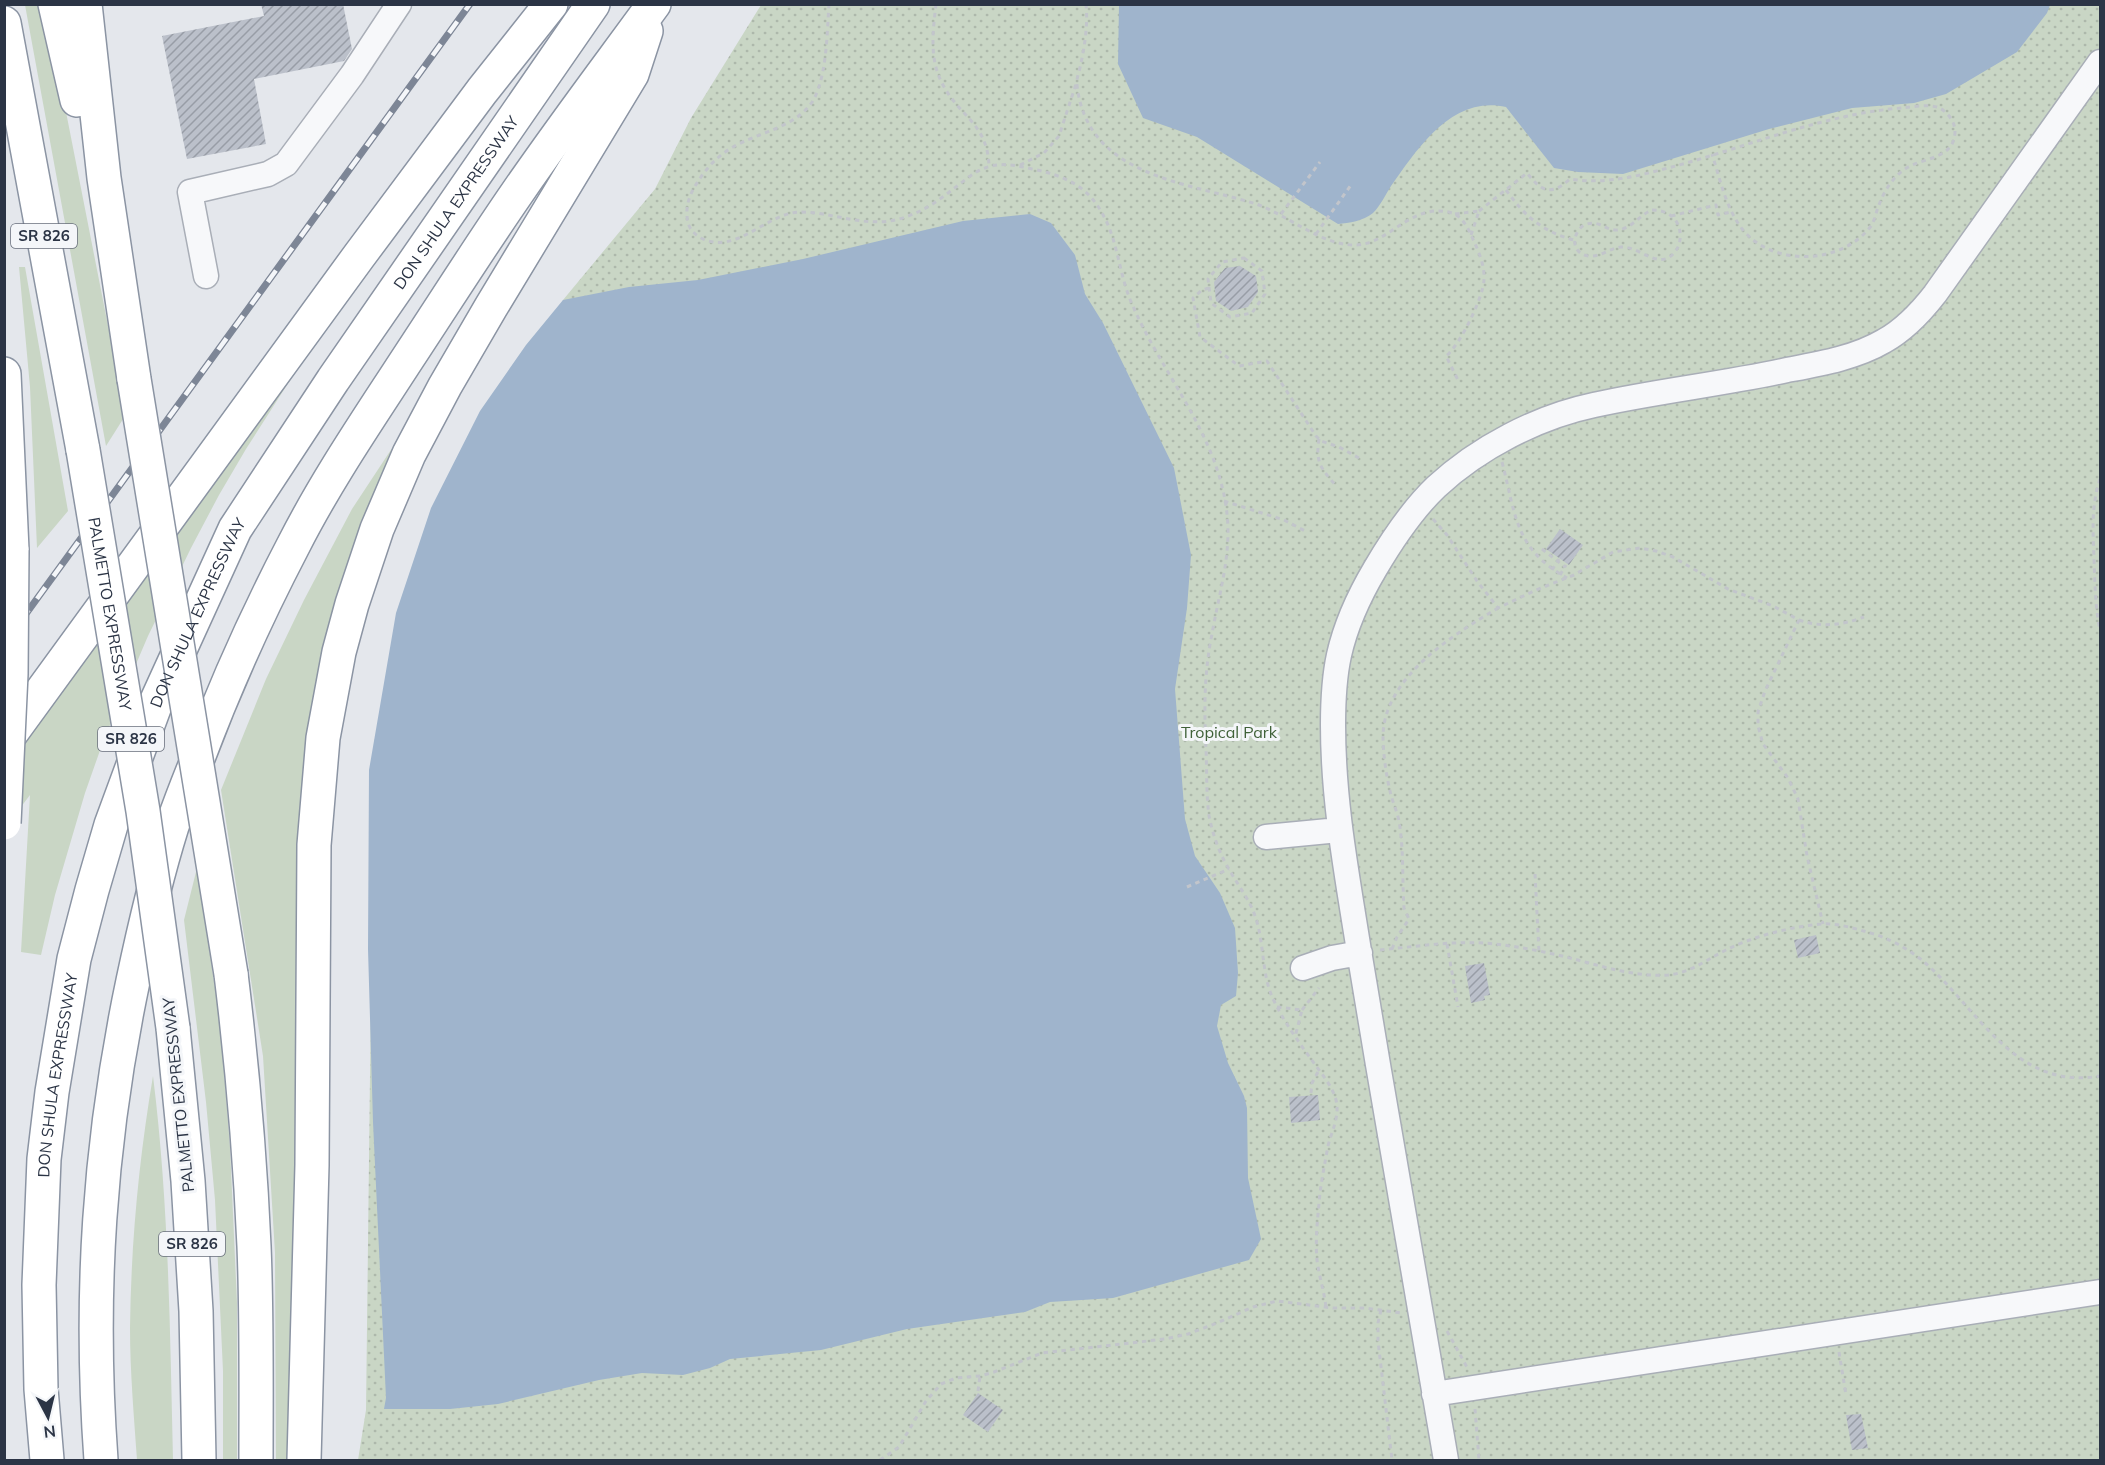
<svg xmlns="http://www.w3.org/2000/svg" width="2105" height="1465" viewBox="0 0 2105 1465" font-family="Mulish,sans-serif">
	<defs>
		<pattern id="park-dots" width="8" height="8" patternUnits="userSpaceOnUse" patternTransform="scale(1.5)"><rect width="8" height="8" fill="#c9d6c5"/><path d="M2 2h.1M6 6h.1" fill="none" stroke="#adb8ab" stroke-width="1.8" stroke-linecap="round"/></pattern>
		<pattern id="building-hatch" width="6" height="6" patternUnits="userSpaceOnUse" patternTransform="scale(1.5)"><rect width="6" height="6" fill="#bbc0ca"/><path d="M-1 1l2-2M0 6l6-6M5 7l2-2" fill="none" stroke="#989da6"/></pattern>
	</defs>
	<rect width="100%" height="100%" fill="#e4e7ec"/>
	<path fill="#c9d6c5" d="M25,5H45L122,397L125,416L106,446Z
		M19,267H25L68,511L37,548L30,387Z
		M335,310L246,449L219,495L191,548L148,636L104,739L85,793L55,895L41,955L21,952L30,795L5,828V762Z
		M406,427L332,640L287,1460H276L275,1253L263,1056L221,790L266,679L304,600L352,509Z
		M197,868L220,1021L230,1147L237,1303V1460H223V1371L215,1200L206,1102L184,920Z
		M153,1076C169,1204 170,1333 173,1460H137C134,1416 130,1372 130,1328C131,1243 139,1159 153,1076Z"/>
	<path fill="url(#park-dots)" d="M761,5H2100V1460H358L366,1410L374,741L563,300L655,189L691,118Z"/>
	<path fill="#9fb4cc" d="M1119,5V4L2050,5L2047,13L2017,52L1946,94L1914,103L1852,108L1769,129L1623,174L1578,172L1554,168L1506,107C1452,95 1418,148 1391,186C1386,194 1380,206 1373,213C1363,221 1349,223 1338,224L1197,137L1143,118L1118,64Z
		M1030,214L1051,223L1075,255L1085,294L1103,323L1174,468L1191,555L1187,608L1175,689L1185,819L1195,856L1220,893L1235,928L1238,973L1236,996L1221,1005L1217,1026L1228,1063L1244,1096L1247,1108L1248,1178L1261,1239L1249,1260L1113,1298L1050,1302L1025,1312L907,1329L821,1350L730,1359L710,1368L683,1375L642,1373L599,1380L498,1404L450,1409H384L386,1398L373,1122L368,949L369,770L396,613L431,508L480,411L526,345L563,300L629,287L698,280L803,259L963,221Z"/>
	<path fill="url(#building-hatch)" d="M261,4H343L352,49L344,61L254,79L266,144L187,159L162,36L264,16Z
		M1240,266L1256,276L1258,292L1248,307L1231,311L1216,301L1214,282L1225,268Z
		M1560,529L1583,545L1569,565L1546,549Z
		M1816,935L1820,953L1798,958L1794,940Z
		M1484,963L1490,995L1484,996L1485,1000L1471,1003L1465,966Z
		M1318,1095L1320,1120L1291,1123L1289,1097Z
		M978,1393L1003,1410L988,1432L963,1415Z
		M1861,1414L1868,1448L1852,1450L1846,1415Z"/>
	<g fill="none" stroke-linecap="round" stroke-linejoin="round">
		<g stroke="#a9aeb7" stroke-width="27">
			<path id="minor" d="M206,276L190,192L268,174L286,164L352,75L399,4
				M1266,837L1339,830
				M1303,968L1332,958L1360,953
				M1434,1394L2100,1292
				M1446,1460C1417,1291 1387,1121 1359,951C1347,875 1333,802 1333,725C1333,702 1334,678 1339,655C1346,624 1359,596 1375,569C1392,540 1411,511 1436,487C1478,448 1537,417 1594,405C1657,391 1723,384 1787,370C1819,364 1855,358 1884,341C1904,330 1921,312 1935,294L2100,62"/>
		</g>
		<g stroke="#8b94a3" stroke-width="36">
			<g id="highway">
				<path d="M55,4L77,100"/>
				<path d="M85,4L104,178L134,379"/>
				<path d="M4,23L83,450"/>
				<path d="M4,374L12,550"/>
				<path d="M4,743L359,256L482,91L551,4"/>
				<path d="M231,974C242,1064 250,1155 254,1246C257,1318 256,1389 256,1460"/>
				<path d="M173,1028L188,1181L196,1311L199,1460"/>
				<path id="s1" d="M47,1460L41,1389L39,1285L44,1159L52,1092L74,959L92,890L111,825L157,700L235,529L333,380L593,4"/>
				<path d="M101,1460C89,1296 99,1143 133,981C144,929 156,877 172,826C180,803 189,780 198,758C225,686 257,615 293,546C326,481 367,421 406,361C443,305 479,248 517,193C561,129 608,67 654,4"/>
				<path d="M304,1460L312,1165L314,845L323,738L339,652L352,604L377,529L409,454L445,386L491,307L632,74L646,31"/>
			</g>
		</g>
		<path stroke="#c2c5cb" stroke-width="3" stroke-dasharray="4.5 4.5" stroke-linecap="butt" d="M829,4C827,33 827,73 814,99C798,127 759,132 733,147C719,155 708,166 699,180C692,190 686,202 687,215C687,226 692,233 701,238C736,256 766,213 800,212C831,212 863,227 895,220C917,215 936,203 953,189C963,182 973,172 985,168C1001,162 1016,165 1032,169C1062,175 1087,185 1102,213C1118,240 1119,275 1132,304C1164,379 1227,444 1228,531C1228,567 1218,599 1212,634C1204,673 1204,710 1206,749C1207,771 1206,793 1209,816C1213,835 1219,853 1229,869C1238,886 1251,901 1256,919C1265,947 1261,976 1275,1003C1285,1023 1298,1041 1311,1059C1320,1072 1332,1085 1336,1100C1340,1116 1332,1130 1328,1146C1325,1162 1322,1178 1320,1193C1318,1215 1315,1238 1317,1260C1319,1276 1324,1291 1326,1307
			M936,4C933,31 929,58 942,83C959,117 988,123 989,167
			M1086,4C1088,24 1085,44 1081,63C1080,70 1076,78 1077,85C1087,177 1187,182 1256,204C1288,215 1322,246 1356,245C1390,244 1412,201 1452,213C1462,216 1468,228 1472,237C1478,250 1485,265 1484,280C1483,298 1460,345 1446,356L1459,382
			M1020,165L1044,153L1059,136L1076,84
			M1506,190C1525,216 1541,231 1574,240
			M1652,210C1673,210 1684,225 1679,245C1663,277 1642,246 1621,247C1610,248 1601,257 1589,256C1571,254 1571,234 1584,225C1599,219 1604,230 1617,230C1632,229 1639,215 1652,210Z
			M1479,211L1527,173C1542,192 1551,196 1570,179C1601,184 1630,178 1660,170C1741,150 1817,115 1901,108C1912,107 1926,104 1937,107C1946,110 1955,121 1955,131C1955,160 1922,157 1905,169C1893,177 1884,191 1879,205C1876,212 1875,220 1871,226C1842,265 1773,267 1743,230C1726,209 1720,179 1712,154
			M1281,214L1320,162
			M1455,214L1479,211L1471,235
			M1671,216L1716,205L1718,215L1731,212
			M1316,234L1351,185
			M1244,258L1262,271L1265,294L1252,313L1230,317L1211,303L1208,279L1222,262Z
			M1209,288L1202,290L1193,298L1200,337L1239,366L1267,361L1316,436L1321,441L1339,447L1359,458
			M1319,439C1315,464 1322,469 1337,487
			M1502,462C1516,515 1514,548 1567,578
			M2100,479C2091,506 2093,531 2094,559C2095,583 2095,606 2100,630
			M1224,501L1284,520L1307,532
			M1433,519L1447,535L1477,581L1498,608L1536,590L1574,575L1613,552L1640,548L1656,551L1673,557L1728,589L1773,606L1799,620L1765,691L1758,712V726L1763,744L1788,778L1798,799L1807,856L1823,924
			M1542,549L1565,567
			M1552,570L1559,559
			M1560,575L1566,565
			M1799,620C1822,628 1842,625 1864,617
			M1535,874L1539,952
			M1187,887L1229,869
			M1447,944L1458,1007
			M1392,949L1397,937L1409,919L1404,908C1402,880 1404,850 1399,821C1397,811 1392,801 1390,791C1386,774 1383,753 1383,736C1384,677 1453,635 1498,608
			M1380,950C1421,946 1462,939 1503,945C1526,948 1551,953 1574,959C1604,967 1636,977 1668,975C1690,973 1706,960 1726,950C1751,937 1793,926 1822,924C1837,923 1853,928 1867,932C1887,937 1907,948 1923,961C1978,1008 2014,1091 2100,1076
			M1277,1007L1302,1010L1295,1037
			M1302,1010L1319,988
			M1311,1093L1312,1083L1319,1070
			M1381,1310L1378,1323V1341L1392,1460
			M1447,1331L1468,1369
			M1839,1352L1846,1395
			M978,1391L980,1376
			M1475,1409L1479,1460
			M880,1460L899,1447L926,1401L941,1384L956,1378L980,1376L994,1372L1042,1353L1165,1339L1188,1334L1217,1323L1253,1307L1277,1301L1333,1308H1365L1401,1313"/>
		<use href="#minor" stroke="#f7f8fa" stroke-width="24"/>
		<use href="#highway" stroke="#fff" stroke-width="33"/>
		<g stroke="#7d8696" stroke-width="7">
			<path id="rail" d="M4,644L470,4"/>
		</g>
		<use href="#rail" stroke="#f4f6f9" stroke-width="4.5" stroke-dasharray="14" stroke-linecap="butt"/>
		<g stroke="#8b94a3" stroke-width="36" stroke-linecap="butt">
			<g id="highway-bridge">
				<path d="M134,379L231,974"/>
				<path id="s2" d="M83,450L143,811L173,1028"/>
				<path d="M4,823L11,674L12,550"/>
			</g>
		</g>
		<use href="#highway-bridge" stroke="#fff" stroke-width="33"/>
	</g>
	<g text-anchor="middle" stroke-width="6" stroke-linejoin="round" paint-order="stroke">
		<g fill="#f4f6f9" stroke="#676e7b" stroke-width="1.5">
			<rect x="11" y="224" width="66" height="24" rx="4.5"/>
			<rect x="98" y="727" width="66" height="24" rx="4.5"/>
			<rect x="159" y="1232" width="66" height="24" rx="4.5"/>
		</g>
		<g font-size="15" font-weight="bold" fill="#2b3445">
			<text x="44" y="241">SR 826</text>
			<text x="131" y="744">SR 826</text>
			<text x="192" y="1249">SR 826</text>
		</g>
		<g font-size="16" fill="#2b3445" stroke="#f4f6f9">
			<text dy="6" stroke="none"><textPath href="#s1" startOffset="1358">DON SHULA EXPRESSWAY</textPath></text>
			<text dy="6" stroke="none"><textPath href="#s2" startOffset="166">PALMETTO EXPRESSWAY</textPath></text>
			<text dy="6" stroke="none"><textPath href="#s1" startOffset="872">DON SHULA EXPRESSWAY</textPath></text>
			<text dy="6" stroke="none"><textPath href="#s1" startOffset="386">DON SHULA EXPRESSWAY</textPath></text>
			<text transform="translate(178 1095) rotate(-96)" y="6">PALMETTO EXPRESSWAY</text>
		</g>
		<g font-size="16" fill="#3f6138" stroke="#f4f6f9">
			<text x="1229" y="738">Tropical Park</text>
		</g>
	</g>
	<rect width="2105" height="1465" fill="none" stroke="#2b3445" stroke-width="12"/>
	<g transform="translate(48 1417) rotate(173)" stroke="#f4f6f9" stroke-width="4.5" paint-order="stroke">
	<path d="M0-4.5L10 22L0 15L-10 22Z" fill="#2b3445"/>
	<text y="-9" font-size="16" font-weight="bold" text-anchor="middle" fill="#2b3445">N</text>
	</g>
</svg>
